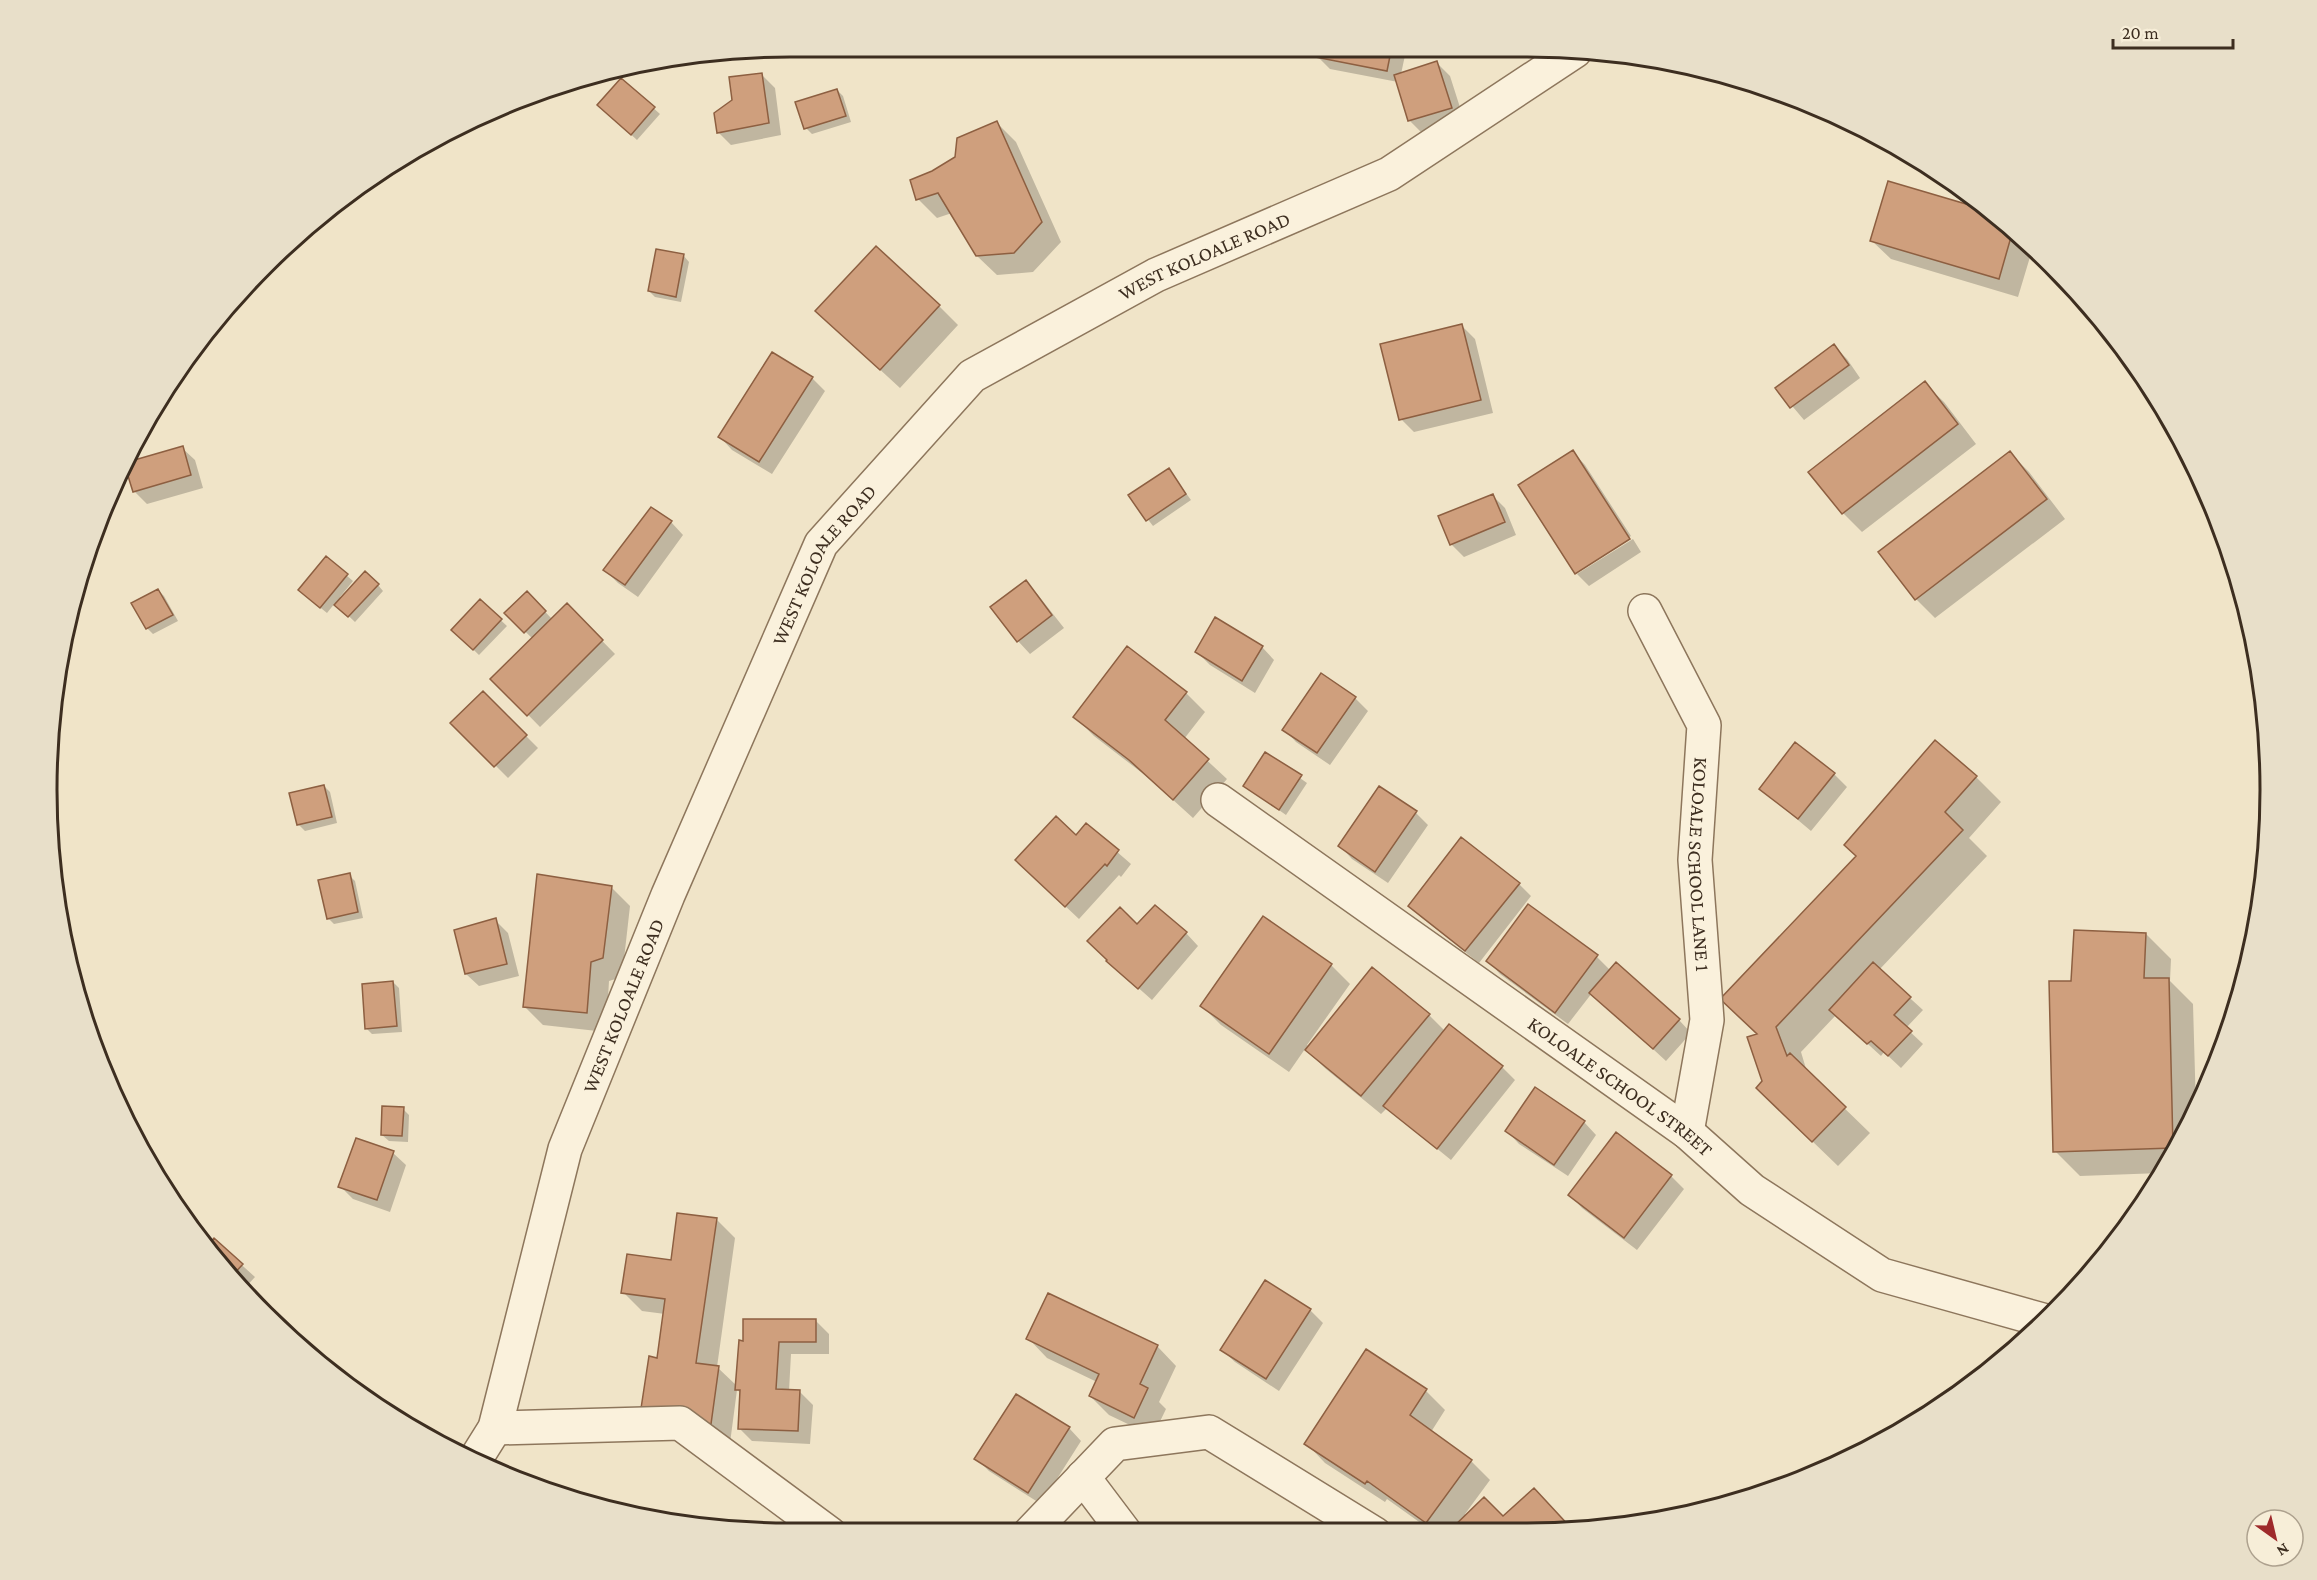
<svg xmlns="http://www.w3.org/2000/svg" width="2317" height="1580" viewBox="0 0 2317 1580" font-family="'Crimson Pro',serif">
	<rect width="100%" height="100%" fill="#f0e4c8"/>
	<path fill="#0003" d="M1319,46H1407L1401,74L1437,63L1450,76L1464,120L1422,133L1409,120L1398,82L1330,69L1317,56Z
		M762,75L775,88L781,135L731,145L718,132L734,101Z
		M622,80L660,114L637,140L605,111Z
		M837,90L843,96L851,122L812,134L806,128Z
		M997,123L1016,142L1061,242L1033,272L997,275L977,256L952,213L937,218L918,199L933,172L956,157Z
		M1889,183L1996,214L2033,247L2018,297L1891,259L1871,240Z
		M683,255L689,262L681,302L655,297L649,291Z
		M939,306L958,325L900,388L837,330Z
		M1462,326L1475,339L1493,413L1414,432L1401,419Z
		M1834,346L1847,359L1860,378L1804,420L1777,388Z
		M812,378L825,391L772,474L732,450L720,437Z
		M1924,383L1944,402L1976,444L1862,532L1843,513Z
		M182,448L195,460L203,488L147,504L134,491Z
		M1573,452L1585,465L1631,536L1577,571V574L1520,485Z
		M2010,453L2029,472L2065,519L1935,618L1916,599Z
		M1169,470L1191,500L1153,526L1130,496Z
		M1493,496L1505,508L1516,535L1464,557L1451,544Z
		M671,522L683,535L638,597L618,583L605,570Z
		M1633,539L1641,552L1589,586L1577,574Z
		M326,558L353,581L340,597L342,598L378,585L383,591L355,622L335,603L327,613L306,596Z
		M1026,582L1038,595L1064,628L1030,654L1018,641Z
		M158,590L164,596L178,621L153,634L147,628Z
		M527,593L552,619L567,605L615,654L540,727L493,679L533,639L506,613Z
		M480,601L507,626L479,655L453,630Z
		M1262,647L1274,660L1255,693L1210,665L1197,652Z
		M1321,675L1355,698L1368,711L1330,765L1296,742L1284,729Z
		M483,693L538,748L508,778L453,723Z
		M1186,693L1205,712L1184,739L1227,779L1193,818L1150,779L1094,736L1075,717Z
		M1266,754L1307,783L1286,815L1245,786Z
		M1834,774L1847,787L1811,831L1761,789Z
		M1976,777L2001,802L1969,838L1987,856L1879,970L1923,1010L1906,1028L1923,1044L1901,1068L1884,1052L1881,1056L1836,1015L1801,1052L1807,1072L1870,1133L1838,1166L1783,1113L1764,1082L1758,1035L1747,1024Z
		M324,786L330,792L337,823L305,831L298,824Z
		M1416,813L1428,825L1388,883L1352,859L1340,846Z
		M1086,825L1131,864L1121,877L1119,875L1079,919L1030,873L1077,837Z
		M349,875L355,881L363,918L334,924L328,918Z
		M1519,884L1531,896L1479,963L1422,918L1410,906Z
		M611,887L630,906L622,977L609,981L606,1032L543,1025L524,1006Z
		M495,920L508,933L519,976L479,986L466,974Z
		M1137,926L1186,933L1198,946L1152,1000L1108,961Z
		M2146,934L2171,959L2170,981L2193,1004L2196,1109L2161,1173L2080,1176L2055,1151L2073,982Z
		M1597,957L1611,971L1679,1020L1691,1033L1666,1061L1592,993L1568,1024L1500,974L1488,961Z
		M1331,965L1350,984L1307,1045L1309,1047L1429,1015L1445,1031L1502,1067L1515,1080L1451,1160L1387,1108L1381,1114L1326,1069L1305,1049L1289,1072L1221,1025L1202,1006Z
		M393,982L399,988L402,1032L372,1034L366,1028Z
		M403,1109L409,1115L408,1142L389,1141L382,1135Z
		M1584,1122L1596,1135L1568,1176L1519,1144L1507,1131Z
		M1616,1134L1671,1176L1684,1189L1637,1250L1582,1208L1570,1195Z
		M393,1153L406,1165L390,1212L353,1199L340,1186Z
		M716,1219L735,1238L717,1367L737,1386L740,1342L816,1321L829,1334V1354H791L789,1391L800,1392L813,1405L810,1444L752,1441L740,1429L741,1393L737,1390L730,1443L661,1433L658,1359L665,1314L642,1311L623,1292L672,1261Z
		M214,1240L255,1277L243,1290L208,1247Z
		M1310,1310L1323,1323L1279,1391L1235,1362L1222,1350Z
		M1028,1338L1157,1346L1176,1366L1159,1402L1166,1409L1153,1436L1109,1415L1090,1396L1097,1382L1047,1358Z
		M1366,1351L1426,1391L1445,1410L1431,1432L1471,1461L1490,1480L1465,1514L1466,1516L1503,1518L1553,1509L1572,1529L1527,1534H1436L1387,1499L1385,1502L1325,1463L1306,1443Z
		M1069,1428L1081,1441L1041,1504L989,1471L976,1458Z"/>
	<path fill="#cf9f7d" stroke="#8d5f41" stroke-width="1.5" d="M1318,46H1392L1387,71L1315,57Z
		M1437,61L1452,108L1408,121L1394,75Z
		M762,73L769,123L717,133L714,113L732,100L729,77Z
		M621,78L655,107L631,135L597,105Z
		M837,89L846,116L804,129L795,102Z
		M997,121L1042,222L1014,253L976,256L938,193L916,200L910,180L932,171L955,157L957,138Z
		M1888,181L1993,212L2013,230L1999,279L1870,241Z
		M876,246L940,305L880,370L815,311Z
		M656,249L684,254L676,297L648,291Z
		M1462,324L1481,400L1399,420L1380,344Z
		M1834,344L1849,365L1790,408L1775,388Z
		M772,352L813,377L759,462L718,437Z
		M1925,381L1958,424L1842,514L1808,472Z
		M183,446L191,475L133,492L124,463Z
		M1573,450L1630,539L1575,574L1518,485Z
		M2010,451L2047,499L1915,600L1878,552Z
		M1169,468L1186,494L1146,521L1128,495Z
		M1493,494L1505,522L1450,545L1438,516Z
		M651,507L672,521L625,585L603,570Z
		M326,556L348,574L320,608L298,590Z
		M365,571L379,584L348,617L334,605Z
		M1026,580L1052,615L1017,642L990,607Z
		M158,589L173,615L146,629L131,603Z
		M527,591L546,611L524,633L504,613Z
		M480,599L502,619L473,650L451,630Z
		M567,603L603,640L527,716L490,679Z
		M1215,617L1263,646L1242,681L1195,652Z
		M1127,646L1187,692L1165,720L1209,759L1173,800L1129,760L1073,717Z
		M1321,673L1356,697L1317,753L1282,730Z
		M483,691L527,735L494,767L450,723Z
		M1935,740L1977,776L1945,812L1963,830L1776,1027L1787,1056L1790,1053L1846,1107L1812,1142L1756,1088L1762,1081L1747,1037L1757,1034L1720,999L1856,856L1844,845Z
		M1795,742L1835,773L1798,819L1759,789Z
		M1265,752L1302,775L1279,810L1243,786Z
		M324,785L332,817L297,825L289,793Z
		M1379,786L1417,811L1375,872L1338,846Z
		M1056,816L1076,835L1086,823L1119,850L1107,866L1105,864L1065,907L1015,860Z
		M1461,837L1520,883L1465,951L1408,906Z
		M350,873L358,912L327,919L318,880Z
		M537,874L612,886L603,958L591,962L587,1013L523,1007Z
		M1528,904L1598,955L1555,1013L1486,961Z
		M1155,905L1187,932L1138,989L1106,961L1107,960L1087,941L1120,907L1137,924Z
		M1263,916L1332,964L1269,1054L1200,1006Z
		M496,918L507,964L465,974L454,930Z
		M2074,930L2146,933L2144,978H2169L2173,1148L2053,1152L2049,981H2071Z
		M1616,962L1680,1019L1653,1049L1589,993Z
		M1873,962L1911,997L1894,1015L1912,1031L1888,1056L1871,1041L1867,1044L1829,1010Z
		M1372,967L1430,1014L1361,1096L1305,1050Z
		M393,981L397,1026L365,1029L362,984Z
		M1449,1024L1503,1066L1437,1149L1383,1106Z
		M1535,1087L1585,1121L1554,1165L1505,1131Z
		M382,1106L404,1107L402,1136L381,1135Z
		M1616,1132L1672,1175L1624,1238L1568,1195Z
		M356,1138L394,1151L377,1200L338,1187Z
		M677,1213L717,1218L696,1363L719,1366L711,1424L640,1415L649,1356L657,1358L665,1299L621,1293L627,1254L671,1260Z
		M214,1238L243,1264L232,1276L207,1246Z
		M1265,1280L1311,1309L1266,1379L1220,1350Z
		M1048,1293L1158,1345L1140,1384L1148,1388L1134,1418L1089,1396L1099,1374L1026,1339Z
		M743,1319H816V1342H779L776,1389L800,1390L798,1431L738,1429L740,1390H735L739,1340L743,1341Z
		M1366,1349L1427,1389L1410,1415L1472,1460L1426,1523L1367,1481L1365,1484L1304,1444Z
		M1016,1394L1070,1427L1028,1493L974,1459Z
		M1534,1488L1572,1529L1527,1534H1446L1484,1497L1503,1516Z"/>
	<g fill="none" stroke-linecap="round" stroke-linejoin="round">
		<g stroke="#8d765c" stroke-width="36">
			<g id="street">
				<path id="s1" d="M1645,611L1704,725L1695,860L1707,1020L1687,1132"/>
				<path id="s2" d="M1218,800L1687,1132L1752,1190L1882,1275L2046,1321"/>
				<path d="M495,1428L680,1423L830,1534"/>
				<path id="s3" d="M475,1460L495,1428L565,1149L668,895L821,544L972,376L1156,275L1389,174L1575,51"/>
				<path d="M1083,1477L1126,1534"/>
				<path d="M1029,1534L1115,1444L1209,1432L1375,1534"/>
			</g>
		</g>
		<use href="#street" stroke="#faf1dc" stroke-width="33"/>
	</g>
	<g text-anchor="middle" stroke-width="4.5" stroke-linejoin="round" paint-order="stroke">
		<g font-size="20" fill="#3d2e20" stroke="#f7eed8">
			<text dy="7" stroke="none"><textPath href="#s3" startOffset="1470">WEST KOLOALE ROAD</textPath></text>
			<text dy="7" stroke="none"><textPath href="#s3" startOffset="966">WEST KOLOALE ROAD</textPath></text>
			<text dy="7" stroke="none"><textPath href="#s1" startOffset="268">KOLOALE SCHOOL LANE 1</textPath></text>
			<text dy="7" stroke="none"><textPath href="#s3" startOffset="480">WEST KOLOALE ROAD</textPath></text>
			<text dy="7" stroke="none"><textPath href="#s2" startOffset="494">KOLOALE SCHOOL STREET</textPath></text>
		</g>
	</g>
	<path d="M0 0H2317V1580H0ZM790 57H1527A733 733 0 0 1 2260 790V790A733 733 0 0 1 1527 1523H790A733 733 0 0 1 57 790V790A733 733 0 0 1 790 57Z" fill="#e8dfc9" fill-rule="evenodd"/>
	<path fill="none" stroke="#3d2e20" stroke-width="3" d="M790 57H1527A733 733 0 0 1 2260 790V790A733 733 0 0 1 1527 1523H790A733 733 0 0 1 57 790V790A733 733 0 0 1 790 57Z"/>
	<g transform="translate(2275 1538) rotate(146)"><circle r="28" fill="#f7eed8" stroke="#ada18e" stroke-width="1.5"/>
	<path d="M0-4.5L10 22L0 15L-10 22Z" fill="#9e2a2b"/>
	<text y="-9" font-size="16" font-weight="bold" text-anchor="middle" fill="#3d2e20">N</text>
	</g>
	<path d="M2113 39v9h120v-9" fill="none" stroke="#3d2e20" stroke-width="3"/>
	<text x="2122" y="39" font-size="18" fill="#3d2e20" stroke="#f7eed8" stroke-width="4.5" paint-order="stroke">20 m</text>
</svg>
